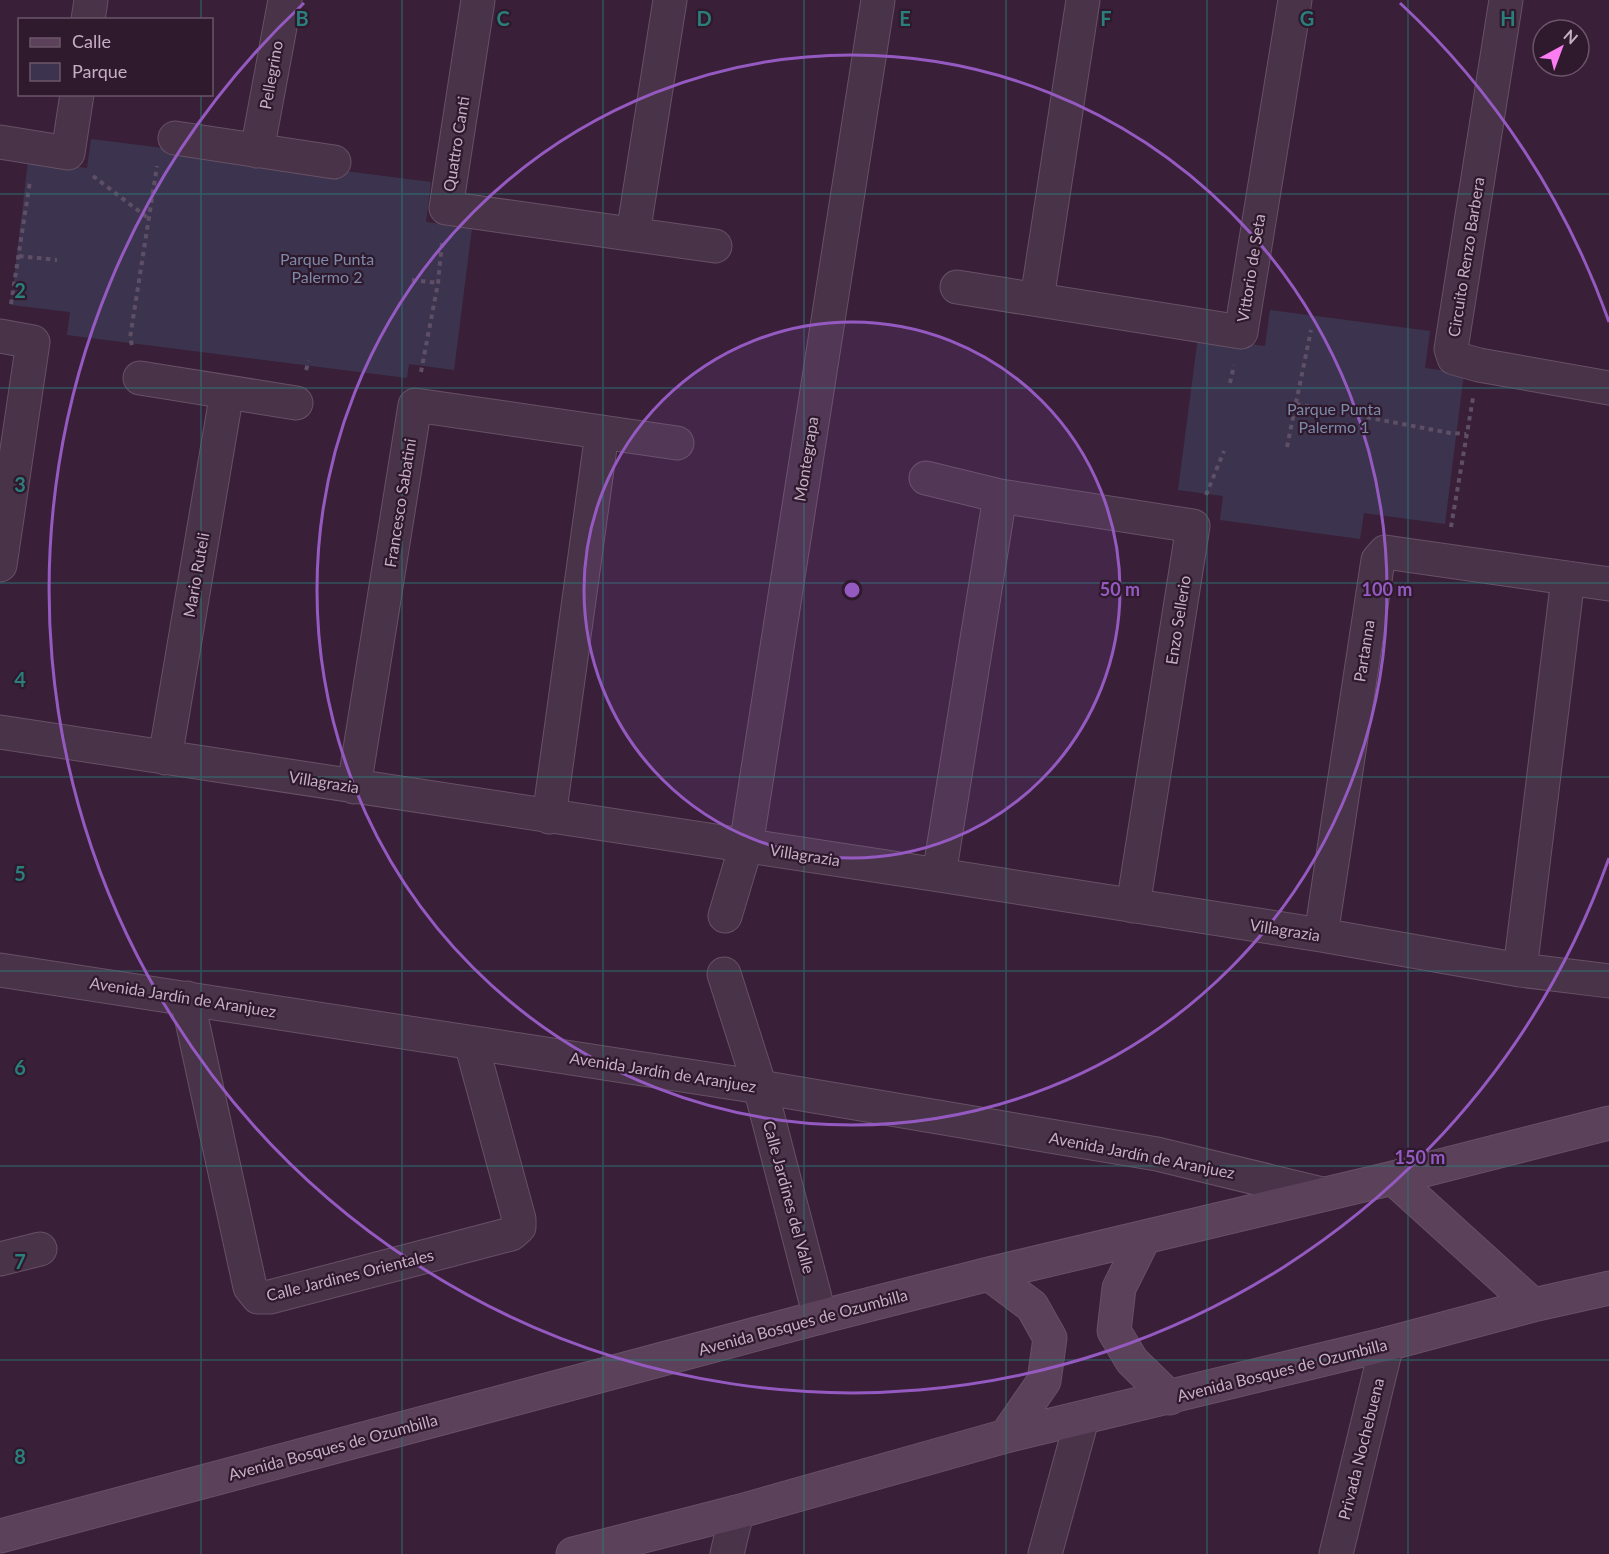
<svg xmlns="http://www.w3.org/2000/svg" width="1609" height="1554" viewBox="0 0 1609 1554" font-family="Lato,sans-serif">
	<rect width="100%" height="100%" fill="#392038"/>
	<path fill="#3c344e" d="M91,139L431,182L426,222L472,228L454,370L409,364L407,378L67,335L70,312L11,305L28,161L87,168Z
		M1270,310L1430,331L1425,368L1464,373L1445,524L1364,513L1360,539L1220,520L1223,496L1178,490L1198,337L1265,346Z"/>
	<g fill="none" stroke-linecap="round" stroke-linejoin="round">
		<g stroke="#675166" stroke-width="35">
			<path id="minor" d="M478,0L446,208L715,246
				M1506,0L1451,349L1454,358L1479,365L1609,388
				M88,20L91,0
				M175,138L334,162
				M0,142L68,153L77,94
				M257,151L285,0
				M633,234L670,0
				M957,287L1241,332L1295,0
				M1037,299L1083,0
				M0,336L33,342L0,565
				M140,378L296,403
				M926,478L1000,496L1193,526L1133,906
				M0,732L939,875L1321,935L1520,970L1609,981
				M165,758L227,392
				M354,787L415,405L677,443
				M549,817L602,433
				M939,875L1000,496
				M725,916L746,846L878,0
				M1321,935L1378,560L1385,552L1609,584
				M1520,970L1568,578
				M724,974L760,1087L820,1317
				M187,998L250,1287L258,1297H270L511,1234L519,1227V1219L471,1043
				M0,1259L40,1249
				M727,1554L737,1512
				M1045,1554L1082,1419
				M1336,1554L1387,1344"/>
		</g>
		<g stroke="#675166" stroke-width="35">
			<path id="tertiary" d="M0,970L760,1087L1157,1154L1322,1194"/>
		</g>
		<g stroke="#675166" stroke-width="35">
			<path id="secondary" d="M1393,1178L1533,1305
				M1144,1238L1119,1288L1114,1331L1132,1361L1170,1398
				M989,1274L1032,1306L1050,1338L1044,1381L1006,1436
				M0,1536L820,1317L989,1274L1393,1178L1609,1123
				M573,1554L737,1512L1006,1436L1387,1344L1533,1305L1609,1288"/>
		</g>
		<path stroke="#5e4f67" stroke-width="4" stroke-dasharray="4.5 4.5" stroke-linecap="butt" d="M93,176L148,218
			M19,256L57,260
			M412,280L438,283
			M11,304L30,181
			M132,345L130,338L157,166
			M306,370L309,361
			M421,372L438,283L442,243
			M1230,383L1234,365
			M1296,404L1450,433L1466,434
			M1287,447L1311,330
			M1206,495L1224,451
			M1451,527L1473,398"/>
		<use href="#minor" stroke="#493348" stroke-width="33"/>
		<use href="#tertiary" stroke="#493348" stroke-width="33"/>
		<use href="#secondary" stroke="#5c415a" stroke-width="33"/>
	</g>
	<path fill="none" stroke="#2a7e7b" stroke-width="1.5" stroke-opacity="0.55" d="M201,0V20M402,0V1554M603,0V1554M804,0V1554M1006,0V1554M1207,0V1554M1408,0V1554M201,94V1554M0,194H1609M0,388H1609M0,583H1609M0,777H1609M0,971H1609M0,1166H1609M0,1360H1609"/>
	<circle cx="852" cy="590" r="268" fill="#955ac1" fill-opacity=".12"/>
	<g fill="none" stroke="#955ac1" stroke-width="3">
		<circle cx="852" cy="590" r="268"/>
		<circle cx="852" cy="590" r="535"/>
		<path d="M1609 858A803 803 0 1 1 304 3M1400 3A803 803 0 0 1 1609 322"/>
	</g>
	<g text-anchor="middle" stroke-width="4.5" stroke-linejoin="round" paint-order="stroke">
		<g font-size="16" fill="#c6aec4" stroke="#2e192d">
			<text transform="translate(271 75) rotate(-80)" y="6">Pellegrino</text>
			<text transform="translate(456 144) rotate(-81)" y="6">Quattro Canti</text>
			<text transform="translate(1466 257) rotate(-81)" y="6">Circuito Renzo Barbera</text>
			<text transform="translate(1251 268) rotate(-81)" y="6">Vittorio de Seta</text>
			<text transform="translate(806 459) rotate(-81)" y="6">Montegrapa</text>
			<text transform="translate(400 503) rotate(-81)" y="6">Francesco Sabatini</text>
			<text transform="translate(196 575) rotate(-80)" y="6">Mario Ruteli</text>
			<text transform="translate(1178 620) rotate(-81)" y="6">Enzo Sellerio</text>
			<text transform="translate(1364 651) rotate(-81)" y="6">Partanna</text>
			<text transform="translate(324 782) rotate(9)" y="6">Villagrazia</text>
			<text transform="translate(805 855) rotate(9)" y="6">Villagrazia</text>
			<text transform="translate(1285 930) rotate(9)" y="6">Villagrazia</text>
			<text transform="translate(183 997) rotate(9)" y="6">Avenida Jardín de Aranjuez</text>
			<text transform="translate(663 1072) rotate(9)" y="6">Avenida Jardín de Aranjuez</text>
			<text transform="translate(1142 1155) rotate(11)" y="6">Avenida Jardín de Aranjuez</text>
			<text transform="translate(789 1197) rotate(75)" y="6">Calle Jardines del Valle</text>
			<text transform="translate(350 1275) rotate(-14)" y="6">Calle Jardines Orientales</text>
			<text transform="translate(803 1322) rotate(-15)" y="6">Avenida Bosques de Ozumbilla</text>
			<text transform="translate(1282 1370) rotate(-14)" y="6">Avenida Bosques de Ozumbilla</text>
			<text transform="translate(333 1447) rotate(-15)" y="6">Avenida Bosques de Ozumbilla</text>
			<text transform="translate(1361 1449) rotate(-76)" y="6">Privada Nochebuena</text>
		</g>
		<g font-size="16" fill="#7c89a7" stroke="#2e192d">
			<text x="327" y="265">Parque Punta<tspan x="327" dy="18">Palermo 2</tspan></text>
			<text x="1334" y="415">Parque Punta<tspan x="1334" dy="18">Palermo 1</tspan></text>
		</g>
	</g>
	<g font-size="20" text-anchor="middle" font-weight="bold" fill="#2a7e7b" stroke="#2e192d" stroke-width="4.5" stroke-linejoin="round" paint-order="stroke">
		<text x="302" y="26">B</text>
		<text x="503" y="26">C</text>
		<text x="704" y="26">D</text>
		<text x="905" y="26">E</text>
		<text x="1106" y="26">F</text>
		<text x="1307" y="26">G</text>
		<text x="1508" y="26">H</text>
		<text x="20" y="298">2</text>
		<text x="20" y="492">3</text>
		<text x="20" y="687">4</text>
		<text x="20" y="881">5</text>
		<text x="20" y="1075">6</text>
		<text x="20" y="1269">7</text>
		<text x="20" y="1464">8</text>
	</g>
	<circle cx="852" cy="590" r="9" fill="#955ac1" stroke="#2e192d" stroke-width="3"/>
	<g font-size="18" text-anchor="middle" font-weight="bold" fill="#955ac1" stroke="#2e192d" stroke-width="4.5" stroke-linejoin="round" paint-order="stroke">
		<text x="1120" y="596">50 m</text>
		<text x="1387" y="596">100 m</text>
		<text x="1420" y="1164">150 m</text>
	</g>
	<rect x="18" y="18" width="195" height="78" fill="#2e192d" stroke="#6b5569" stroke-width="1.5"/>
	<rect x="30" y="38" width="30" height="9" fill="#5c415a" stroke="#6b5569" stroke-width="1.5"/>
	<text x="72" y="48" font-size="18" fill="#c6aec4">Calle</text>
	<rect x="30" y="63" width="30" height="18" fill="#3c344e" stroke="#6b5569" stroke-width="1.5"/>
	<text x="72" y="78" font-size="18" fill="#c6aec4">Parque</text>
	<g transform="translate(1561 48) rotate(41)"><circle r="28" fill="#2e192d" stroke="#6b5569" stroke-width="1.5"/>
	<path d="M0-4.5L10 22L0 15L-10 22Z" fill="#fb7df1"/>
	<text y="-9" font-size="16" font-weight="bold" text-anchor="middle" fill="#c6aec4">N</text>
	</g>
</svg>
